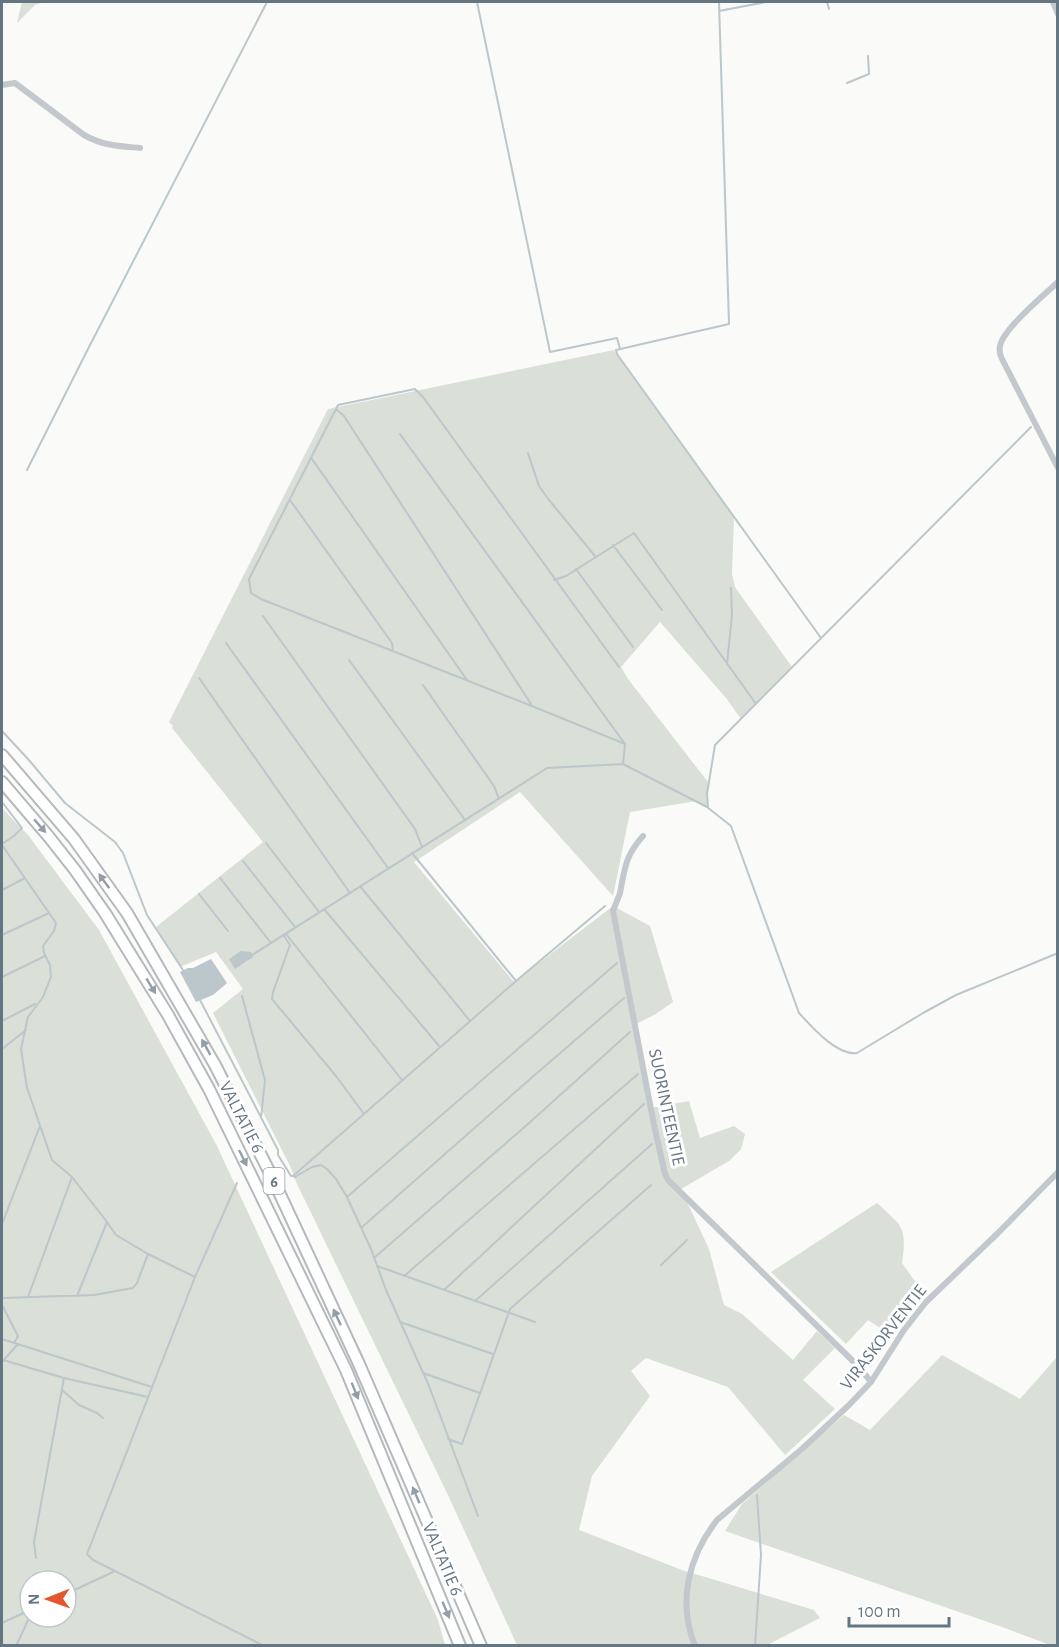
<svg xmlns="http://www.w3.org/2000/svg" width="1059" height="1647" viewBox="0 0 1059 1647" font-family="'Alegreya Sans',sans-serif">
	<rect width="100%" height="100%" fill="#fafaf8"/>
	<path fill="#dadfd7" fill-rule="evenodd" d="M22,2H45L35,5L17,23Z
		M614,350L734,517L732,574L735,587L792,667L741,719L726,698L660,622L621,667L628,679L708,782L707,807L696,801L630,812L613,896L520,792L414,862L514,982L613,906L650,926L673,1002L656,1014L634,1025L651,1108L689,1101L700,1138L734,1126L745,1134L741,1149L729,1161L681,1189L709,1249L724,1305L742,1314L793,1360L817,1331L835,1348L803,1380L835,1409L785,1455L728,1387L646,1358L631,1371L650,1396L592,1476L579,1530L682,1570L814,1610L820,1618L767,1645H517L447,1493L297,1184L291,1168L213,1013L243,989L216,952L180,967L156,927L263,842L172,728L173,726L169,722L328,409Z
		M2,808L28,835L99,930L216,1144L438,1620L445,1645H2ZM30,1581H66V1617H30Z
		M877,1203C903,1227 907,1227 902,1263L924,1294L906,1315L892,1336L868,1320L846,1344L771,1272Z
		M942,1355L1020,1399L1057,1357V1645H1050L1005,1628L725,1531L742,1504L844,1415L870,1430Z"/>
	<path fill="#bbc7cb" d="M241,951L251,952L253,957L235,969L229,959Z
		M211,959L227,983L213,995L196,1002L180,972L188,968H193Z"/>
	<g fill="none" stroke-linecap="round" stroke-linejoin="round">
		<path stroke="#bbc7cb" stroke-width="2" d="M477,2L550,352L617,338L620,349
			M719,2L729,324L616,350L617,354L821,638
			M827,2L829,9
			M719,11L766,2
			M847,83L869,74L868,56
			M336,409L344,416L531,704
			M400,434L625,744L623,764
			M528,453L539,486L549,500L595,556
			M312,459L467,680
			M27,470L89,347L267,2
			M290,500L392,643L393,651
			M613,545L662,610
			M576,569L633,647
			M554,580L566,576L634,533L756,704
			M263,616L415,829L422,847
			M226,643L388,868
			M349,660L465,820
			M727,664L732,615L731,588
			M619,667L423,397L415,389L338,405L249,579L251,593L261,599L532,706L625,744
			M199,678L350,893
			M423,685L494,786L499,799
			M2,731L28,759L65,803L115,842L123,853L147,915L183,970
			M2,802L22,828L14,836L2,844
			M708,808L707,794L715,745L1031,427
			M266,843L319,912
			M2,845L56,923L54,931L43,946L44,953L50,965L51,977L43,997L28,1017L21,1049L27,1088L52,1160L72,1177L107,1222L116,1235L148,1254L195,1277
			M412,853L516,981
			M243,861L295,927
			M220,878L271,943
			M360,886L470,1021
			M2,890L25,878
			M199,894L228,931
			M324,909L440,1047
			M286,934L402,1080
			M2,935L49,913
			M284,936L290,945L273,992L272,999L336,1076L364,1114
			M252,955L547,768L623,764L707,807L731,826L799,1013C812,1027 837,1056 857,1053L923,1013L956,995L1058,953
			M2,977L45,956
			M242,996L265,1080L261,1118
			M200,1000L278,1150V1155L291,1176H293
			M2,1021L35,1004
			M2,1049L26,1030
			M293,1176L295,1177L312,1167L321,1165L327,1169L336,1179L347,1197L371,1249L386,1290L429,1386L478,1516
			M293,1176L516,981L605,906
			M237,1183L195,1277L87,1554L93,1560L115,1571L264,1646
			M347,1197L617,963
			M2,1224L40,1126
			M361,1228L529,1080L624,998
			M374,1258L528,1124L630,1032
			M661,1265L687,1240
			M377,1266L535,1322
			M404,1276L638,1074
			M444,1290L644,1104
			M77,1296L107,1222
			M28,1297L72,1177
			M2,1298L94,1295L133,1288L137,1283L148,1254
			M475,1301L652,1144
			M2,1305L18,1336L14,1343
			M400,1322L493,1354
			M2,1339L152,1387
			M3,1360L64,1378L148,1397
			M2,1362L18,1344
			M423,1373L480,1393
			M62,1390L79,1405L97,1413L103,1418
			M448,1439L462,1444L510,1309L651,1185
			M36,1558L34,1542L64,1378
			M66,1594L115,1571
			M2,1623L30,1610
			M16,1646L30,1616
			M755,1646L761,1555L757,1495"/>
		<g stroke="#b4b9bd" stroke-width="14">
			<path id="motorway" d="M2,755L74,839L127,913L215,1065L271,1175L359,1364L481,1646
				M2,782L49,837L75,870L105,913L168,1015L209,1089L346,1370L460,1646"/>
		</g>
		<path stroke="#c3c8cc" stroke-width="6" d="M1053,2L1058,14
			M2,85L15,83L84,135C104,146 118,146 140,148
			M1058,282C1044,295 1003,329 1000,346C999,350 1000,355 1002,359L1058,468
			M643,836C625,856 625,868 620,893C618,899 615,905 613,911L654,1125L665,1174L668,1180L860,1368L871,1382
			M695,1646C677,1601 689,1556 717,1520L803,1448L849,1405L871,1382L904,1330L926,1302L998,1233L1058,1172"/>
		<use href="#motorway" stroke="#fff" stroke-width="10"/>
	</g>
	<defs><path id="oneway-solid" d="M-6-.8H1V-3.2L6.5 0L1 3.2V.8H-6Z" transform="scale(1.5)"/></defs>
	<g fill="#939fa8">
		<use href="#oneway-solid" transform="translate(40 826) rotate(49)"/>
		<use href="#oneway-solid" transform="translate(104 881) rotate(-126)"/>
		<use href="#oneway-solid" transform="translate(151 986) rotate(59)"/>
		<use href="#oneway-solid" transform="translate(206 1047) rotate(-119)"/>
		<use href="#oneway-solid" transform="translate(243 1158) rotate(64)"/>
		<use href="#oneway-solid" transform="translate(337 1317) rotate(-115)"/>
		<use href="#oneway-solid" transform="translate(355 1391) rotate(68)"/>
		<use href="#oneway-solid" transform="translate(416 1495) rotate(-113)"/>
		<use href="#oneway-solid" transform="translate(446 1610) rotate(67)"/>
	</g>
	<g text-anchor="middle" stroke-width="6" stroke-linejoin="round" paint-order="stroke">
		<rect fill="#fff" stroke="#939fa8" stroke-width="1.5" x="263.5" y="1168" width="21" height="26" rx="4.5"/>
		<g font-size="16" font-weight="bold" fill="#657683">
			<text x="274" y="1187">6</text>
		</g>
		<g font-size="18" fill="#657683" stroke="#fff">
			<text transform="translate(667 1107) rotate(78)" y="6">SUORINTEENTIE</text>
			<text transform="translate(242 1117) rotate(63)" y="6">VALTATIE 6</text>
			<text transform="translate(883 1337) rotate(-52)" y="6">VIRASKORVENTIE</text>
			<text transform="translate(443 1559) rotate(67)" y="6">VALTATIE 6</text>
		</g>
	</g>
	<rect width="1059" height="1647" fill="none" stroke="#657683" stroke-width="6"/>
	<g transform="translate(48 1599) rotate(269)"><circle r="28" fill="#ffffff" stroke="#c1c8cd" stroke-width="1.5"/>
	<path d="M0-4.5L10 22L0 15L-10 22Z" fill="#e4572e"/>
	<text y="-9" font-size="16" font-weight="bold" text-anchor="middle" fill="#657683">N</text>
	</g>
	<path d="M849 1617v9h100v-9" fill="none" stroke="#657683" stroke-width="3"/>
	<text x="858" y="1617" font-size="18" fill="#657683" stroke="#ffffff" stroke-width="4.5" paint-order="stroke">100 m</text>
</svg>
